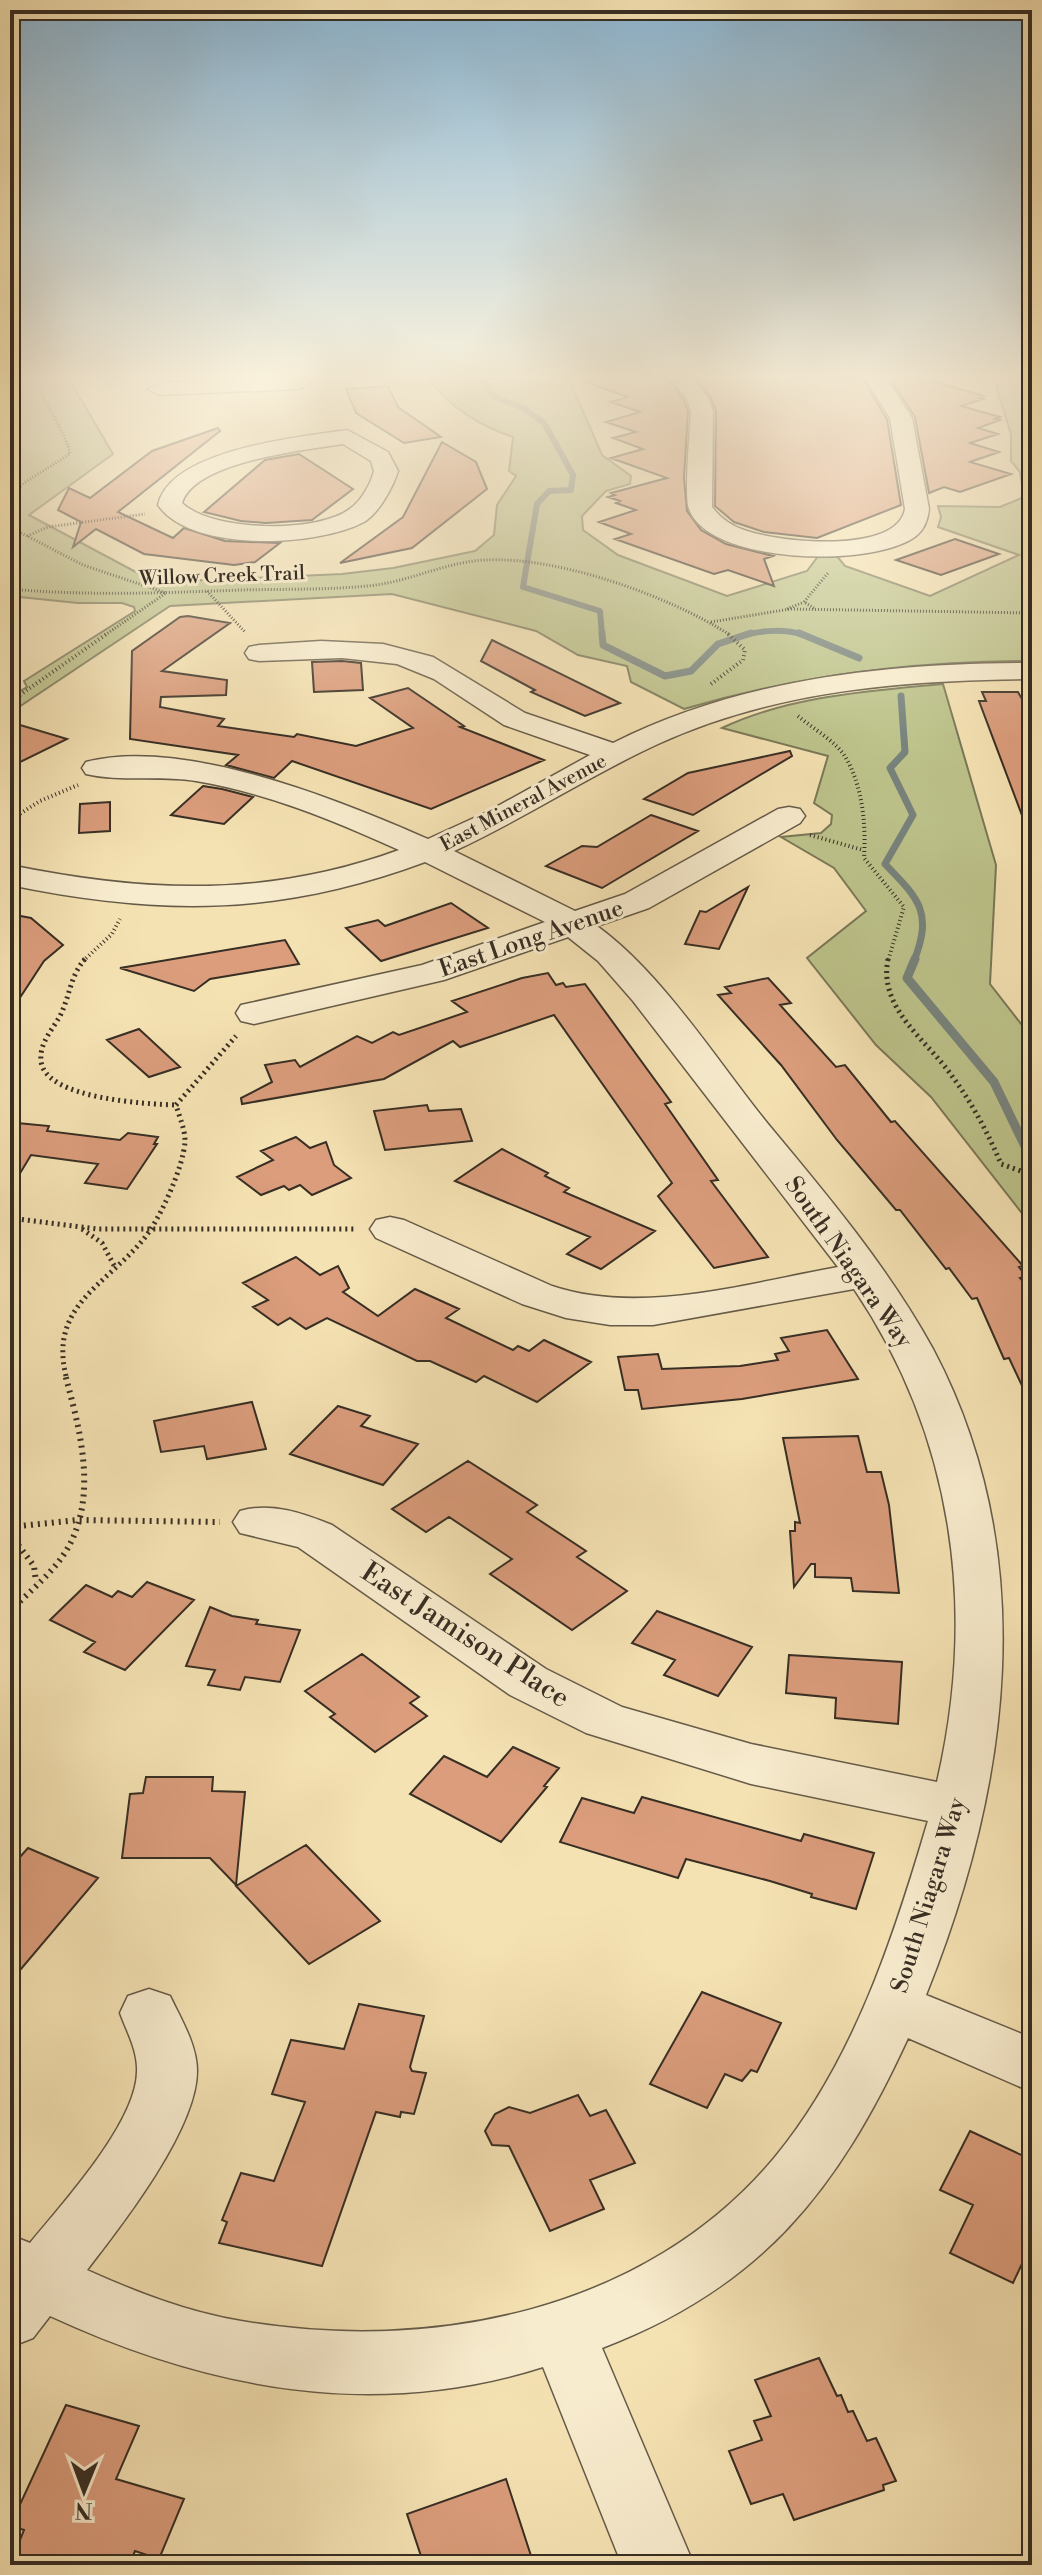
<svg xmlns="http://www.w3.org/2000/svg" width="1042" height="2575" viewBox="0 0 1042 2575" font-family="'Libre Bodoni',serif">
	<rect width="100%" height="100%" fill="#f5e2b3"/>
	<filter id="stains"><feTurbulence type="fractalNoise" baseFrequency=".0025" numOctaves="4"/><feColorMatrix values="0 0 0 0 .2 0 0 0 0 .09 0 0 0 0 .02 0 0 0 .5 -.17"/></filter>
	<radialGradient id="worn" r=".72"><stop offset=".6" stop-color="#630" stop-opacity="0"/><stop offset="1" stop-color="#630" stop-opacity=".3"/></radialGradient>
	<path fill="#bdc38b" stroke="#7a7858" stroke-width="2" d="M10,379H69L113,454L29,515L147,578L161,582L342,574L393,568L475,551L494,535L497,505L516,476L509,471L513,437C482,427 447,406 429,379H569L602,455L631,476L630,484L606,491L582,516L583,530L618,555L727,596L807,571L819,555H836L845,566L930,596L1019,555L938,527L941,517L938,506L1000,507L1024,497L1020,472L1011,461V434L994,379H1032V661C913,661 799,675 684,709L631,682L627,666L578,655L536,631L392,594L170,606L10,713V697L27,687L24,681L135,611L134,607L122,603H78L10,596Z
		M943,684L996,865L990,984L1032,1038V1226L931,1097L876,1045L807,958L866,911L834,868L781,837L821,833L831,824L832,815L814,803L828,756L722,728C789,696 870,691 943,684Z"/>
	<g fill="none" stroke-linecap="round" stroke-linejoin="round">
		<path stroke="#77837d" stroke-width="6" d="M483,379L495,397L525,409L544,423L573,475L571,490L549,491L537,504L523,587L600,611L602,635
			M745,635C762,630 787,629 803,635"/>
		<path stroke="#77837d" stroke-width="7" d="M602,633L603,645L665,676L691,671L718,644L751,633
			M799,633L859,658
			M901,696L905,752L890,768L913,815L885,864C919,899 933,912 914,961"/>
		<path stroke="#77837d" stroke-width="9" d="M915,959L907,978L994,1082L1032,1161"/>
	</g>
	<path fill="#db9d7c" stroke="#372e24" stroke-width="2" d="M588,379H668L684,400L688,411L684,478L687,511L701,530L726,544L773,556L764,559L774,586L728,570L714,574L615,539L631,534L599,522L636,510L616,503L620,501L608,497L615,495L611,493L667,478L611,458L643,449L613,438L636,432L606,422L640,412L611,402L628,397L588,383Z
		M696,379H863L887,419L901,505L817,538L764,532L734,522L715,506L716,411L710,396Z
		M890,379H925L984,396L979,398L983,399L961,406L1000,417L995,419L1000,420L978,428L998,434L970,443L999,452L970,462L1011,474L960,492L944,487L929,493L915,417Z
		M388,386L398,407L441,437L404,443L356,413L346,389Z
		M218,428L220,431L118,512L173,538L184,528L225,541L280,543L255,562L234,565L144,554L96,529L73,547L81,522L58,510L69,488L90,498L152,451Z
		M442,442L476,462L487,489L412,548L340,563L403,517Z
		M299,454L353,489L312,520L266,523L241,521L204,512L265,460Z
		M955,539L999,554L941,575L896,560Z
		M188,616L230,623L162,671L227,680L226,695L161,697L160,707L224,719L218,726L294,737L297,734L356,746L413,728L370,698L408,688L464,726L460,727L544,760L431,809L292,761L274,778L226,765L238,755L130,739L132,651L180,617Z
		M492,640L620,703L585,716L531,692L535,690L481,661Z
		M342,661L361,663L363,690L314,692L312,662Z
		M982,692H1018L1022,699H1032V833L1029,834L979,701H986Z
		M10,722L67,739L10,767Z
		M790,751L792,756L693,815L644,799L688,773Z
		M203,786L222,789L253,797L224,824L171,815Z
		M110,802V831L79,833L80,804Z
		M651,815L698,831L602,888L546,866L582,846L597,847Z
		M748,887L719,949L685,944L700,911L706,912Z
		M451,903L488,928L381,961L346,928L378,920L385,926Z
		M10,914L31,918L63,945L44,961L10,1013Z
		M285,940L299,964L210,979L194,991L120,968Z
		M548,973L556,985L563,983L566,987L585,984L671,1102L665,1104L718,1180L711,1181L768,1257L714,1268L658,1196L672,1183L554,1015L460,1047L453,1041L384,1079L242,1104L241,1098L272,1082L265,1065L295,1060L300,1067L357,1036L372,1043L393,1032L399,1035L467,1012L452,1001L522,978Z
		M768,978L791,1003L780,1005L836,1067L845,1065L891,1122L895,1121L1023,1266L1019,1267L1026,1276L1020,1278L1032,1292V1407L1009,1358L1004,1359L977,1298L972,1299L949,1268L946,1269L900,1210H896L837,1140L781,1065L718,995L731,993L725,987Z
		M139,1029L180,1067L149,1077L107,1040Z
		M427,1105L429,1111L461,1109L472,1141L385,1150L374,1111Z
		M17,1123L49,1126L47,1131L120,1140L128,1133L158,1137L154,1144H157L127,1189L85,1183L98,1164L31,1155L10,1190V1135Z
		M296,1137L310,1148L326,1142L334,1165L351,1178L312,1195L300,1185L289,1190L284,1186L261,1195L237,1177L273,1160L261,1151Z
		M502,1149L548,1173L545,1176L569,1188L564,1192L655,1231L601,1269L567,1254L590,1237L455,1181Z
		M296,1257L320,1275L338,1266L349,1288L343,1292L378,1316L415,1289L459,1309L446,1318L513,1350L518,1346L529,1351L544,1340L591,1362L537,1402L484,1376L476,1382L430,1361H417L327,1318L306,1329L290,1318L278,1325L253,1307L268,1300L243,1283Z
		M827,1330L858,1379L742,1399L642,1409L638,1390H625L618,1357L658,1354L662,1369L740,1366L778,1360L775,1354L789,1351L781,1338Z
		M252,1402L266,1449L207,1459L204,1446L161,1452L154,1421Z
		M338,1406L370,1416L361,1426L418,1444L383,1485L290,1454Z
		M858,1436L867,1472H881L889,1505L899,1593L853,1591L851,1578L815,1577V1564H811L794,1587L790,1531H795V1522L800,1523L783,1438Z
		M468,1461L537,1505L527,1512L586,1551L577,1557L627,1591L572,1630L490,1574L512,1559L449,1517L426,1532L392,1509Z
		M147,1582L194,1600L125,1670L84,1652L95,1642L50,1620L86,1585L112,1597L118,1591L132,1597Z
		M210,1607L232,1616L258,1620L256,1624L300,1630L280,1682L245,1677L240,1690L208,1685L215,1670L186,1666Z
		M657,1611L752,1647L718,1696L664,1675L675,1660L632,1643Z
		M362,1654L419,1697L410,1703L427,1716L375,1752L330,1717L335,1714L305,1691Z
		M789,1655L902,1662L898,1724L835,1718L836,1698L786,1693Z
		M513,1747L559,1768L544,1786L547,1787L501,1842L410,1794L444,1756L487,1777Z
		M146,1777H213L212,1791L245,1792L236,1885L210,1858H122L130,1794L143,1793Z
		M642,1797L801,1841L804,1834L874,1853L856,1909L811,1897L812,1894L770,1881L686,1859L678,1878L560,1842L582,1798L634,1813Z
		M306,1845L380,1921L309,1964L236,1886Z
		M28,1848L98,1878L10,1982V1868Z
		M702,1992L781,2023L757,2072L751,2070L742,2081L725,2074L707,2108L650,2084Z
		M359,2004L424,2016L410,2067L412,2071L426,2073L414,2114L401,2112L400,2117L376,2112L322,2266L219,2243L227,2222L222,2220L241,2173L274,2181L305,2102L272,2094L291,2040L344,2049Z
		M578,2095L590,2116L606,2110L635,2163L590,2180L604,2209L550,2231L509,2146L492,2145L485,2131L495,2114L509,2107L530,2113Z
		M970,2131L1032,2160V2242L1013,2283L950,2253L973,2205L940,2190Z
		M819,2358L837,2396L841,2395L848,2412L853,2411L867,2441L876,2438L896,2481L883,2485L884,2490L794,2520L783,2494L751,2504L729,2451L762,2440L754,2421L771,2416L755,2380Z
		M66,2405L139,2426L116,2479L184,2499L159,2559L135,2551L129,2565H10L24,2530L10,2526Z
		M506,2479L534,2565H424L407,2514Z"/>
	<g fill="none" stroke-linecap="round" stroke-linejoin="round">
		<g stroke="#665b48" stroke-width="3">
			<path id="minor" d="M253,379H307L310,383L299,389L159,395L148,389L159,383Z
				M671,379H692L708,398L713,411L712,507C721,519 733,527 747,531C780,542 897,555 905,509L890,418L866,379H887L912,418L929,509C928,519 924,530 916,536C875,568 709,565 689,509C684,498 690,428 691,411L687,399Z
				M347,430L388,452L398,471C393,487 379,513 364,522C317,547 191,553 158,505C170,449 301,437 347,430ZM343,444L371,461L374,471C371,483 362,500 351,508C319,534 212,532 182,503C195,461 306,450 343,444Z
				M321,641L383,644L433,657L525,713L613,743C743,678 889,663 1032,663V679C905,680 775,690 658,744C588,776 524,819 454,851L575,911L625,894L778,809L789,807L800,809L805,816L800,823L649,908L597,926C662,973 717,1061 768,1124C827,1195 888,1267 933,1349C1042,1555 1010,1786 926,1995L1032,2038V2092L908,2038C838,2190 762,2287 602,2348L694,2565H622L543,2367C373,2421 208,2389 50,2316L33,2338L10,2347V2235L30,2243C63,2203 136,2123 137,2072C138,2051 127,2032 120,2013L128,1996L149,1989L170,1996C181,2019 197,2045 197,2071C197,2129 122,2225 87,2270C136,2292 187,2312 241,2321C432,2354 647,2311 775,2157C853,2062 893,1940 927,1824L928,1821L751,1784L586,1733L510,1695L298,1547L240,1533L233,1522L240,1511C271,1502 303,1513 332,1525L546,1669L622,1707L751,1744L937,1782C977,1610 954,1437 854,1289L653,1325H610L566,1318L522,1304L376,1238L370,1229L376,1220L390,1217L404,1220L552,1286C641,1316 748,1283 838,1267L633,1001L598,961L568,937L444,980L254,1024L241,1021L236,1013L241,1005L422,965L545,922L425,862C280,916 160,916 10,885V865C146,893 267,898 399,850C333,820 267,793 196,781C161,775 119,782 86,774L82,768L86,762C184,737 339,800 428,839L487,812L590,755L504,725L434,679L397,664L342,658L259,661L249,659L245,653L249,647L259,645Z"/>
		</g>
		<path stroke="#372e24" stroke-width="3" stroke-dasharray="1 2" stroke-linecap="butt" d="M10,497L24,483L70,454C64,426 43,406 37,379
			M10,528L27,536
			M10,589C87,596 163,593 240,590C282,589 325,590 367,586C402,583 433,568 467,562C542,549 668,595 730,635
			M207,591L245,632
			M814,608L804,602L828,573
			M787,609L804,602
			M711,622L790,609L1032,613
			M105,635L166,593L83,565L27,536L48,527L145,514"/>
		<path stroke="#372e24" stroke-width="4" stroke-dasharray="1 3" stroke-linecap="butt" d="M711,684L743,660L745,650L727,633
			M10,702L108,633
			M798,716C812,728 837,742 846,758C863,788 866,825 864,858L904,907L888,961
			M10,820L40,801L78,785
			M810,835L863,850
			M83,961L112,934L120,919"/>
		<path stroke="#372e24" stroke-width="5" stroke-dasharray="2 4" stroke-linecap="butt" d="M85,959C70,976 70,996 60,1016C52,1030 39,1044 41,1061C45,1099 146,1104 176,1105
			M888,959C878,1009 927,1040 952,1076C972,1103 988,1133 1001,1164L1021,1171H1032
			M10,1218L98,1229H357
			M82,1229L102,1243L116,1269
			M66,1376C49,1307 104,1286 142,1241C159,1222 184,1166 185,1141C185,1129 179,1116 176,1105L236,1036"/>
		<path stroke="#372e24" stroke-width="6" stroke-dasharray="2 5" stroke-linecap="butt" d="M10,1527L78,1520L220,1522
			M10,1534L34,1566L36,1582
			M10,1611C31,1590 58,1569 71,1542C97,1489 79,1427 65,1374"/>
		<use href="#minor" fill="#f8ecce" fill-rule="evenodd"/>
	</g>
	<linearGradient id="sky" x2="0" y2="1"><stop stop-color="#8bb7d5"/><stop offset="0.51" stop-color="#faf2dd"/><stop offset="1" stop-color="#faf2dd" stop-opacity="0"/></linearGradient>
	<rect width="1042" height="739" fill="url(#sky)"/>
	<g text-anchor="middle" stroke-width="6" stroke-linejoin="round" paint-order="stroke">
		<g font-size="20" fill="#372e24" stroke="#f8ecce">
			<text transform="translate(222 575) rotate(-2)" y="7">Willow Creek Trail</text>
			<text transform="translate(523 802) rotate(-28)" y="7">East Mineral Avenue</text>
		</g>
		<g font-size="24" fill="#372e24" stroke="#f8ecce">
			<text transform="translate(531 938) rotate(-19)" y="8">East Long Avenue</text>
			<text transform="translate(849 1262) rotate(55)" y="8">South Niagara Way</text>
			<text transform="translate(928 1895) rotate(-73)" y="8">South Niagara Way</text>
		</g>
		<g font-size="28" fill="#372e24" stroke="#f8ecce">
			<text transform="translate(466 1634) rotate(33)" y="10">East Jamison Place</text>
		</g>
	</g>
	<rect width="1042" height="2575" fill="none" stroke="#f5e2b3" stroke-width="40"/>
	<rect x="12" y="12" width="1018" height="2551" fill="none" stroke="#372e24" stroke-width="4"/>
	<rect x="20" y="20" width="1002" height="2535" fill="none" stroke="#372e24" stroke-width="2"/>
	<g transform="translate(84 2491) rotate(181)" stroke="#f8ecce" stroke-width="6" paint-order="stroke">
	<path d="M0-6L14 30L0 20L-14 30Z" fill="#372e24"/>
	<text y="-12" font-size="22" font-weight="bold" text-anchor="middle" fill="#372e24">N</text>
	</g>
	<rect width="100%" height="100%" filter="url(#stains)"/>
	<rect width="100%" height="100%" fill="url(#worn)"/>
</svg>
